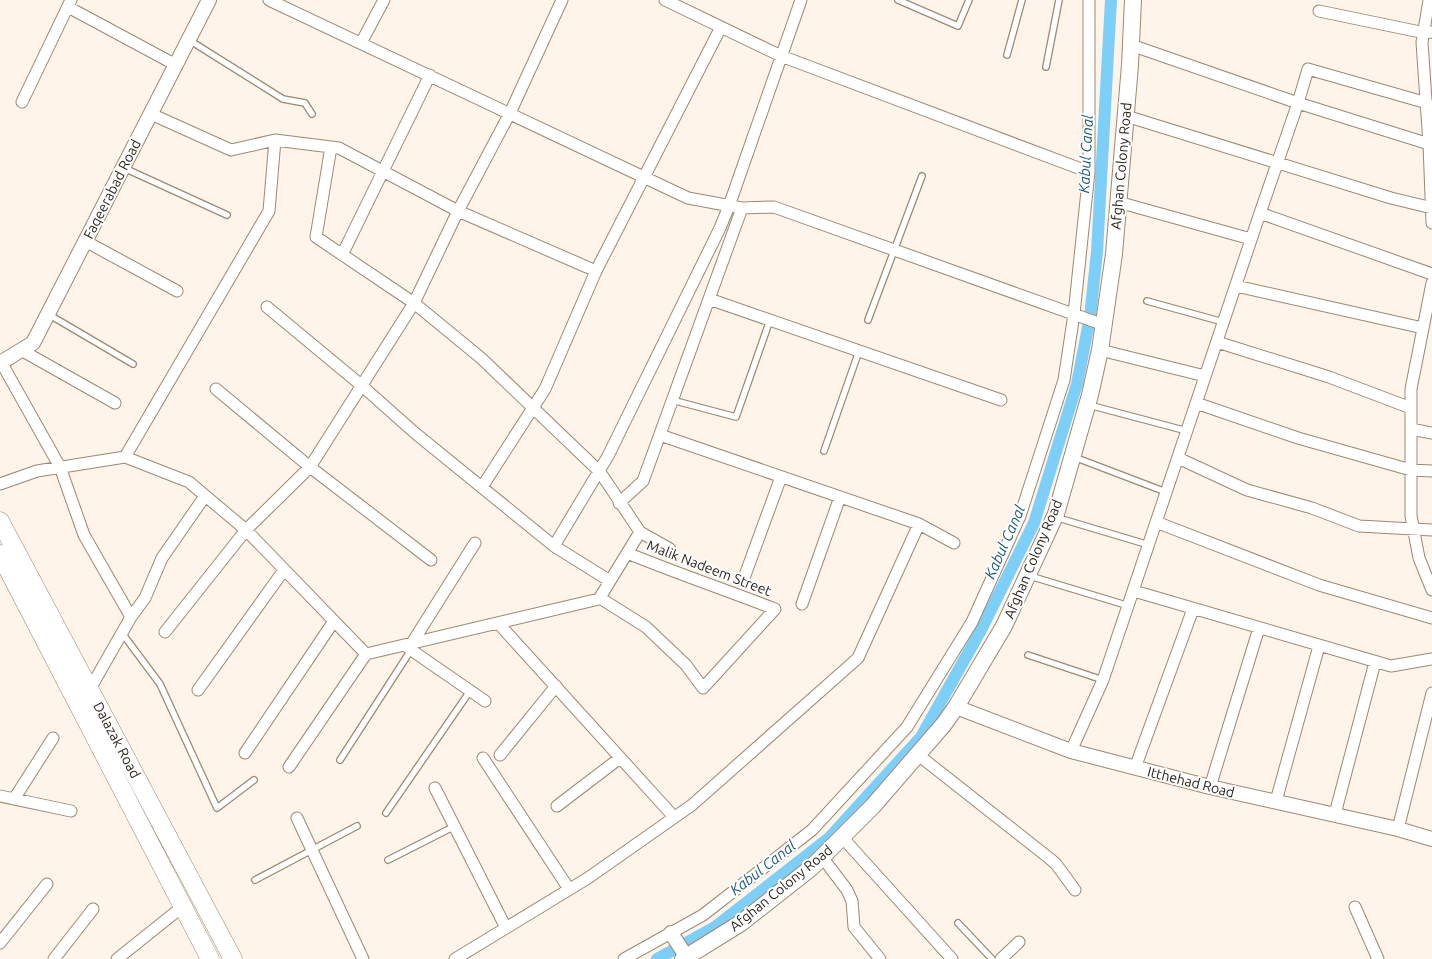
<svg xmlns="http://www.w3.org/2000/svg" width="1432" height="959" viewBox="0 0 1432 959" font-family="Ubuntu,sans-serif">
	<rect width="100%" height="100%" fill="#fef4ea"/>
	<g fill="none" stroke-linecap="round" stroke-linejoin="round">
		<path stroke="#7ecff8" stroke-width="12" d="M657,959L715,927L829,838L921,737L981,630L1034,523L1077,384L1090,317L1097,252L1111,0"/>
		<g stroke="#9d8870" stroke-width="8">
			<path id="service" d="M898,0L958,26L969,0
				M189,40L283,99L305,103L312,114
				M1007,55L1022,0
				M1046,67L1059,0
				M124,168L227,215
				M1147,301L1223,322
				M48,314L133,364
				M868,320L922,176
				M672,400L736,417L770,320
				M1089,405L1187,431
				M824,451L859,351
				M1074,457L1166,492
				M1055,517L1149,545
				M1030,576L1129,606
				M122,633L160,684L217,808L254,780
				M1028,655L1103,680
				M340,760L411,650
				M386,813L470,691
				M388,860L455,826
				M255,880L357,826
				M958,923L992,959"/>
		</g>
		<g stroke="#9d8870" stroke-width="13">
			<path id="minor" d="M269,0L688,198L742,208L774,207L1104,325
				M665,0L781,56L1089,172
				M1429,0L1422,42L1429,144L1432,223
				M68,7L176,65
				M1319,11L1425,33L1432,32
				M361,43L384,0
				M22,102L71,0
				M1427,103L1308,69L1298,103L1429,144
				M151,114L231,150L275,140L339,148L458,211L596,271
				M1126,116L1391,198L1432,208
				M331,147L316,237L414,303L481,358L600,472L640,532L670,549
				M1118,202L1251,239
				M1260,213L1432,274
				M85,241L177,291
				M342,255L430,75
				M1432,283L1411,389V516L1419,558L1432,590
				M1236,286L1423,328
				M709,299L1001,400
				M267,307L361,385L415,433L554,546L610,581
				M1217,342L1329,377L1411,408
				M21,350L115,403
				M1100,350L1205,376
				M1,362L60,467L84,535L131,617
				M216,389L310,467L431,560
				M1196,403L1298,438L1411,470L1432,471
				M1411,429L1432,433
				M660,435L919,524L954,543
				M125,457L269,211L275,140
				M1178,458L1247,490L1312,508L1359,526L1432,530
				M0,484L37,471L125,457L189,482L246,530L366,654L599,599L640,532
				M482,487L545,389L596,271L721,27
				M619,503L643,481L742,208
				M1156,522L1319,585L1432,618
				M554,546L608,456L720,228L729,206L801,0
				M744,578L781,477
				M1134,591L1391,666L1432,659
				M600,598L646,627L686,665L703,688L775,609C726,590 676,573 627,553
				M802,604L840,497
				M498,623L674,817
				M165,632L246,530L310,467L414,303L458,211L510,113L562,0
				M412,643L475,543
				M404,645L485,701
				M90,689L131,617L145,598L162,558L205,496
				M198,690L284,570
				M1071,751L1103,680L1260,213L1298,103L1131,45
				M245,753L334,621
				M917,754L1049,858L1056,864L1075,890
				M500,755L556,686
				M483,758L569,889
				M289,767L366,654
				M1135,768L1193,609
				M1210,787L1259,628
				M435,788L506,928
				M0,796L71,811
				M14,799L53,738
				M1276,801L1319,646
				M557,806L620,758
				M1335,814L1375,662
				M297,818L363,959
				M1398,829L1432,693
				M842,837L952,959
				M822,857L847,890L852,901L854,927L880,959
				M1355,907L1378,959
				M0,943L47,884
				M54,959L93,909
				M117,959L182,907
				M455,959L588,878L692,805L858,658L919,524
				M624,959L703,915L812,830L907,727L972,622L1020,516L1064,380L1074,314L1089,172V0
				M1001,959L1019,942"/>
		</g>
		<g stroke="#9d8870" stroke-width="16">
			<path id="tertiary" d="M0,363L33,343L209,0
				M956,707L1071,751L1210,787L1398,829L1432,839
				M671,933L688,959"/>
		</g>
		<g stroke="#9d8870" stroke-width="18">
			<path id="secondary" d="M683,959L741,923L811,868L873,806L944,724L956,707L1004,626L1056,514L1090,395L1100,350L1114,254L1130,65L1133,0"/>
		</g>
		<g stroke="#9d8870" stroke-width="19">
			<path id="primary" d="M0,521L233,959
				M0,554L210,959"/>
		</g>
		<use href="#service" stroke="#fff" stroke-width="5.5"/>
		<use href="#minor" stroke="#fff" stroke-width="11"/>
		<use href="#tertiary" stroke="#fff" stroke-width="14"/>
		<use href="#secondary" stroke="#fff" stroke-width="16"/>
		<use href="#primary" stroke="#fff" stroke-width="18"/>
	</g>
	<g text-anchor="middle" stroke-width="4" stroke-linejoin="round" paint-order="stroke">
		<g font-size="14" fill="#271f15" stroke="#fff">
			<text transform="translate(1121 166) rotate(-85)" y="5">Afghan Colony Road</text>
			<text transform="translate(112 189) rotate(-63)" y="5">Faqeerabad Road</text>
			<text transform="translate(1033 559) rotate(-67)" y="5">Afghan Colony Road</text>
			<text transform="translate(709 568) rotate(21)" y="5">Malik Nadeem Street</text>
			<text transform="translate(117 740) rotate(62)" y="5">Dalazak Road</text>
			<text transform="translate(1191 782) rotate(14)" y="5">Itthehad Road</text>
			<text transform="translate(781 888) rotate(-39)" y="5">Afghan Colony Road</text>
		</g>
		<g font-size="15" font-style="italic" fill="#1c5a76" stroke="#fff">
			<text transform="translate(1086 154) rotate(-87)" y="5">Kabul Canal</text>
			<text transform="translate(1005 542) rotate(-66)" y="5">Kabul Canal</text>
			<text transform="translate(763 868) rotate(-38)" y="5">Kabul Canal</text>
		</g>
	</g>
</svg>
